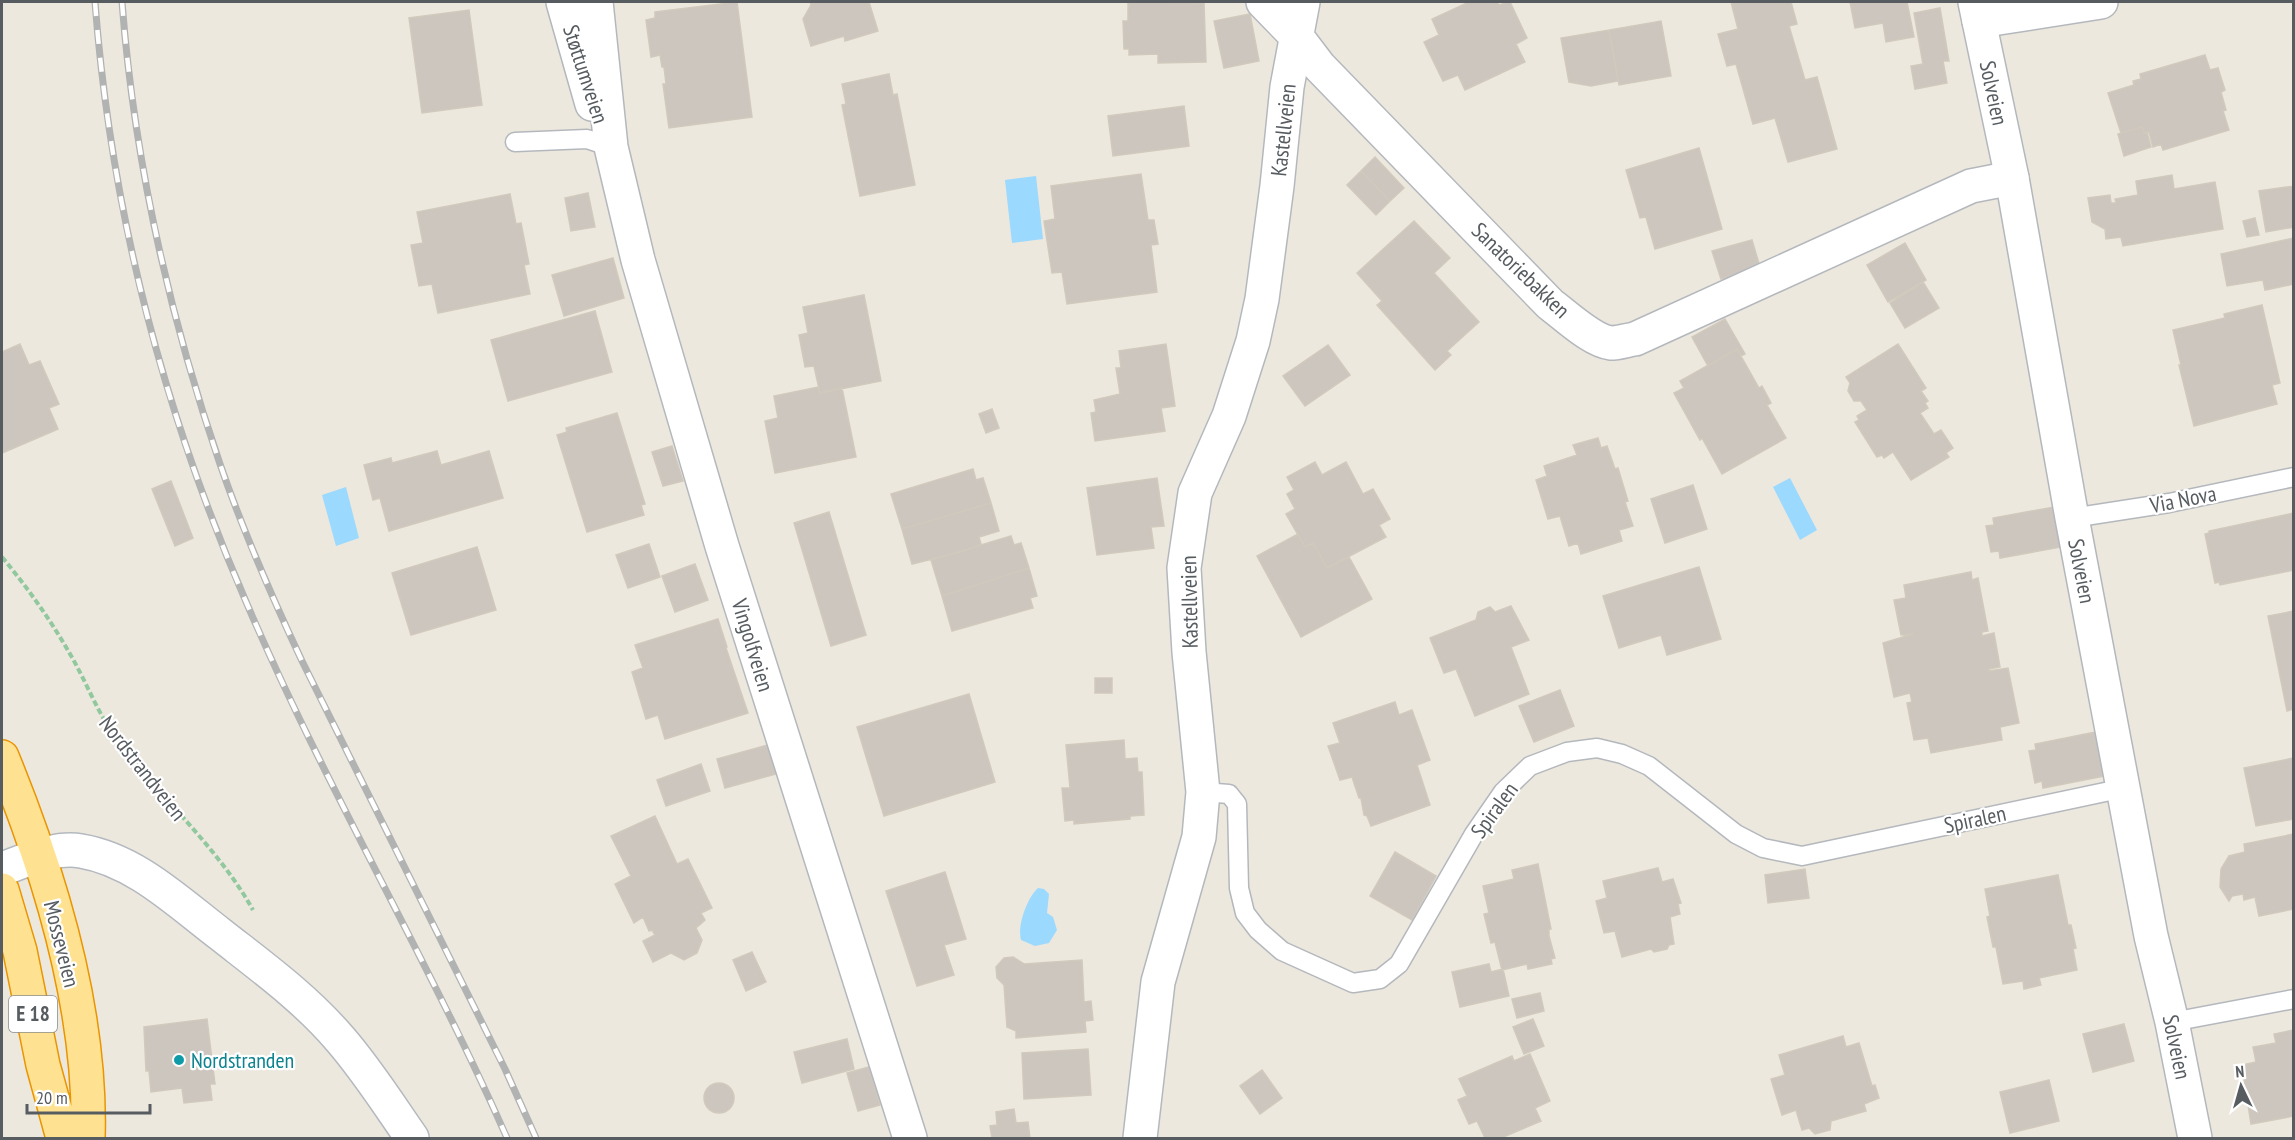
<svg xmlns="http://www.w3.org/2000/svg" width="2295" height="1140" viewBox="0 0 2295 1140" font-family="'PT Sans Narrow',sans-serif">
	<rect width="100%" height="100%" fill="#ece8de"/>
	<path fill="#9bd9ff" d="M1036,176L1043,239L1012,243L1005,180Z
		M1790,478L1817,530L1800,540L1773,487Z
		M346,487L359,538L336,546L322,495Z
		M1038,888L1044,889L1049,894L1047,913L1053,917L1057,930L1049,943L1035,946L1021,940C1017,926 1027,898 1038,888Z"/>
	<path fill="#ccc6bf" stroke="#d1c9bc" stroke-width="1.5" d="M737,2L752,117L669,128L663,84H666L664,67H662L660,55L651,57L646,20L655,18V12Z
		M810,2H869L878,31L845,41L844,36L811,46L803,19L811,5Z
		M1128,2L1204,3L1206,62L1158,63V54L1129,55V49H1124L1123,21H1128Z
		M1469,2H1497L1499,5L1510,2L1527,38L1516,44L1525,62L1465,90L1458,75L1443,81L1424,42L1439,35L1432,19Z
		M1731,2H1791L1797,24L1789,26L1805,80L1817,77L1837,149L1788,162L1775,118L1753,124L1736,64L1727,66L1718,34L1738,29Z
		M1850,2H1907L1914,37L1886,42L1883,23L1855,28Z
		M1940,8L1949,61H1943L1947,83L1915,89L1911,66L1923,64L1914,13Z
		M469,10L482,105L422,113L409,18Z
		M1250,14L1259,61L1224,68L1214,21Z
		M1661,21L1671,76L1619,85L1609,30Z
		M1609,30L1618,81L1591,86L1569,82L1561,38Z
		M2205,55L2210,70L2218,68L2225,90L2221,92L2226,110L2223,111L2229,130L2163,150L2161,144L2153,147L2149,132L2144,133L2142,127L2121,133L2108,93L2134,85L2133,81L2141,79L2140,74Z
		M889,74L893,95L897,94L915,185L860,196L842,105L846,104L842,84Z
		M1184,106L1189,146L1113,156L1108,116Z
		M2142,127L2144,133L2147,132L2151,147L2124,156L2118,134Z
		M1699,148L1722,229L1655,249L1646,217L1640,218L1626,170Z
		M1375,157L1404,188L1390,201L1361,171Z
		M1361,171L1390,201L1376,215L1347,185Z
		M1141,174L1148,220H1154L1158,244L1151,245L1157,292L1067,304L1062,272L1052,273L1044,221L1055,219L1051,186Z
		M2172,175L2174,189L2215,182L2223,229L2123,246L2121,237L2106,239L2105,229L2092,222L2088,198L2110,195L2111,203H2116L2115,199L2138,195L2136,181Z
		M2294,186V227L2266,232L2259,191Z
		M588,193L595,227L571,231L565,198Z
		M510,194L516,224L521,223L529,264L524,265L530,294L438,313L432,284L419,286L411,245L423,243L417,212Z
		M2255,218L2259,235L2247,237L2243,221Z
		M1414,221L1450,258L1434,273L1479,322L1447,351L1451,355L1435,370L1377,305L1382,301L1357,273Z
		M2294,238V284L2265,290L2263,280L2227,286L2221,254Z
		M1752,240L1760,267L1721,279L1712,251Z
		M1905,243L1926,280L1888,302L1867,265Z
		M613,258L624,298L564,316L552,275Z
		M1923,282L1939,308L1905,328L1890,303Z
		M864,295L881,381L820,393L814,366L805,367L799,335L808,333L803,307Z
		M2262,305L2280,383L2272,385L2277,404L2194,426L2179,365H2181L2173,330L2225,318L2224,314Z
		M595,311L612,372L508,401L491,340Z
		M1725,319L1745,354L1741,356L1737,349L1708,366L1692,337Z
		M20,344L29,365L40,361L59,404L49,408L58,429L2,453V352Z
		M1166,344L1175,406L1161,408L1165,431L1095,441L1091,413L1096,412L1094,400L1120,394L1116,368H1121L1119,351Z
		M1898,344L1926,388L1921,391L1928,401L1925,403L1928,408L1920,413L1934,434L1941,430L1953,448L1946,453L1949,457L1911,480L1893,452L1884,458L1882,455L1877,457L1855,422L1859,420L1857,416L1867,410L1861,401H1854L1848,391L1850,383L1846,377Z
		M1328,345L1350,375L1305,406L1283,376Z
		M1737,349L1759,388L1762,386L1771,403L1767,405L1786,438L1722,474L1702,438L1700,440L1674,393L1684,388L1680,381Z
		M818,387L820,393L842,388L856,457L775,473L765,421L778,418L774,396Z
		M992,409L999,428L986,433L979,414Z
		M617,413L645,504L641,505L644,515L587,532L557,435L567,432L566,428Z
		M1598,438L1601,448L1607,446L1615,469L1618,468L1628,501L1625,502L1633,526L1619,530L1622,541L1581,554L1578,543L1569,546L1560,516L1548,519L1536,480L1547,476L1544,466L1577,455L1573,445Z
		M672,446L683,481L663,486L652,452Z
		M437,451L441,465L489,451L503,498L389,531L380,498L373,500L364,465L391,458L392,463Z
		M1315,462L1322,475L1346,462L1363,494L1373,489L1390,519L1379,525L1386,537L1327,568L1313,543L1305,547L1286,514L1295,509L1287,494L1294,490L1287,477Z
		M973,469L976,480L983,478L991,503L902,529L891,494Z
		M1157,478L1164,526L1151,527L1154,548L1097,555L1087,488Z
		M171,481L193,538L175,546L152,489Z
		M1693,485L1707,529L1665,543L1651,499Z
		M991,503L999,531L979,537L981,544L968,550L912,564L902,529Z
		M2054,507L2061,547L2000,558L1999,551L1991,552L1986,526L1994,525L1993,518Z
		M829,512L866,635L831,646L794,523Z
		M2294,513V570L2220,585L2219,582L2215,583L2205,534L2209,533V531Z
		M1298,534L1305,547L1313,543L1327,568L1349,557L1372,599L1301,637L1257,556Z
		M1011,536L1014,545L1021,543L1029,568L942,596L931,560Z
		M649,544L660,577L628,588L616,555Z
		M477,547L496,610L411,635L392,573Z
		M695,564L708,600L675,612L662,576Z
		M1699,567L1721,639L1667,655L1661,635L1619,648L1603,596Z
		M1029,568L1037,596L1030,598L1033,608L952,631L942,596Z
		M1971,572L1972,580L1978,578L1988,631L1982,632V636L1994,633L2000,667L1989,669V671L2008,668L2019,723L2000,727L2002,740L1931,753L1928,738L1914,740L1907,703L1912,702L1910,693L1894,697L1883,643L1913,634L1901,635L1894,600L1906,598L1904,585Z
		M1511,606L1529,640L1511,647L1529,694L1475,716L1456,669L1444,673L1430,638L1476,620L1478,612L1490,607L1495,612Z
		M2294,611V709L2287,711L2268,616Z
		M718,619L727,647L726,648L748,713L665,739L658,715L646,719L632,672L643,668L635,645Z
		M1095,678H1112V693H1095Z
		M1560,690L1574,726L1534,742L1519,706Z
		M969,694L995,782L884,816L857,727Z
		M1395,702L1399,715L1412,710L1430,760L1417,765L1430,805L1371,826L1367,816L1364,815L1361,798H1359L1352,777L1340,780L1328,746L1340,743L1333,723Z
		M2096,732L2105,776L2043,788L2042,781L2035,783L2029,751L2036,750L2035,744Z
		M1124,740L1125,759L1137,758L1138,772H1142L1144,815L1130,816V819L1074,824V820L1065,821L1062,788H1070L1066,745Z
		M768,745L776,774L725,788L717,759Z
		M2294,758V819L2256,826L2244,768Z
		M701,764L710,791L666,806L657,780Z
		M655,816L677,864L688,859L712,908L701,913L705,920L696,928L702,940L697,953L684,960L671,953L653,962L643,941L655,935L652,930H654L649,931L643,917L634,923L615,884L631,876L611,836Z
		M2294,834V909L2259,916L2255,897L2244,900L2243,894L2232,896L2229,901L2220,887L2221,869L2229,856L2245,852L2244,844Z
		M1395,852L1436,876L1412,920L1370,896Z
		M1538,864L1551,929H1549V936L1555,958L1551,959L1552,964L1528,969L1527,964L1502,970L1495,942L1491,943L1484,914L1489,913L1483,886L1514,879L1512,870Z
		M1658,868L1662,882L1673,879L1681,903L1678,904L1680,914L1670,917L1674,944L1669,945L1667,949L1654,952L1651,949L1622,957L1615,931L1604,933L1596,901L1607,898L1603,881Z
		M1805,869L1809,898L1768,903L1765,875Z
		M945,872L966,939L944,945L954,975L917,986L886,891Z
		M2058,875L2068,925H2071L2076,948L2073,949L2077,970L2039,978L2041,985L2024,989L2023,981L2003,984L1996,947H1993L1987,917L1990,916L1985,889Z
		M752,952L766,982L746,991L733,960Z
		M1013,957L1024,964L1082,960L1084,1002L1091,1001L1093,1020L1085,1021L1086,1032L1016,1038V1031L1007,1027L1004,985L997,978L996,967L1004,958Z
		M1489,964L1491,972L1503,969L1509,996L1460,1007L1452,972Z
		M1540,993L1544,1011L1517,1018L1512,999Z
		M207,1019L215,1084H210L212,1100L184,1103L182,1088L151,1092L149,1071H146L144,1027Z
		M1533,1019L1544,1046L1524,1054L1513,1027Z
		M2124,1024L2134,1061L2093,1072L2083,1034Z
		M2294,1030V1116L2251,1124L2242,1065L2256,1062L2253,1047L2276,1043L2274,1034Z
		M1843,1036L1846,1047L1859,1043L1872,1086L1875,1085L1879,1098L1864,1104L1866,1111L1831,1121L1830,1130L1815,1134L1809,1128L1802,1130L1796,1110L1782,1115L1771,1079L1785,1075L1779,1055Z
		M847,1039L854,1069L802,1083L794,1052Z
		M1088,1049L1091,1095L1024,1099L1022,1053Z
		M1530,1054L1550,1101L1535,1108L1541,1121L1501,1138H1485L1477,1121L1469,1124L1458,1100L1467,1096L1459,1079L1512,1056L1514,1061Z
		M869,1067L880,1105L858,1111L847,1073Z
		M1262,1070L1282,1098L1260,1114L1240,1086Z
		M2049,1080L2059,1121L2010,1133L2000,1092Z
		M704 1098a15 15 0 1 1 30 0a15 15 0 1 1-30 0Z
		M1014,1109L1016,1123L1028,1122L1030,1138H992L990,1126L997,1125L996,1112Z"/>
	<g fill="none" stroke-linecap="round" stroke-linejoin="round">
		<g stroke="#b4b8bd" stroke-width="21">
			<path id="service" d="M515,142L587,139L611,147
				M2072,518L2169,503L2294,477
				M1203,792L1229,794L1237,804L1239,888L1245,913L1258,930L1282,951L1353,983L1380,979L1399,964L1474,834L1503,792L1530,766L1567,752L1597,748L1622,754L1649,766L1736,834L1763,848L1802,856L2124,788
				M2172,1022L2294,999"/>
		</g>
		<g stroke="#b4b8bd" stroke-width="36">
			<path id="minor" d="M563,2L592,104
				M596,2L611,147L638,260L722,546L910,1138
				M1263,2L1297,37L1319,66L1550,304C1565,315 1592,341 1611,343C1619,343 1627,340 1635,339L1971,186L2012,178
				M1979,21L2101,2
				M1140,1138L1158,982L1199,837L1203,792L1189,652L1184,568L1195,493L1229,416L1253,341L1262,299L1277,186L1287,87L1303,2"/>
		</g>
		<g stroke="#b4b8bd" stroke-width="36">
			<path id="tertiary" d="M1975,2L2012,178L2072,518L2151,936L2172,1022L2195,1138"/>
		</g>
		<g stroke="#b4b9bf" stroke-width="36">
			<path id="secondary" d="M2,869C25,861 55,846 81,851C135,860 178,902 220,934C262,967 305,998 340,1039C367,1070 389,1105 412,1138"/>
		</g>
		<g stroke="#ea9400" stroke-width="36">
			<path id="trunk" d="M2,757C50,874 92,1010 88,1138
				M2,890L20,951L43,1065L63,1138"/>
		</g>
		<path stroke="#91c89d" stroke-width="4" stroke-dasharray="6 3" stroke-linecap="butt" d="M2,557C27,587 50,619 70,654C86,681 97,712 116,738C158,796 218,847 253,910"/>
		<use href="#service" stroke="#fff" stroke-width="18"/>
		<use href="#minor" stroke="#fff" stroke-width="33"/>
		<use href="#tertiary" stroke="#fff" stroke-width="33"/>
		<use href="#secondary" stroke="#fff" stroke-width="33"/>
		<use href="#trunk" stroke="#ffe291" stroke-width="33"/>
		<g stroke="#b1b2b2" stroke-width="7">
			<path id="rail" d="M95,2C111,212 163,411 247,604C325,786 427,957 507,1138
				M122,2C134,158 169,315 220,464C243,531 272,597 302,661L505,1069L536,1138"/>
		</g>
		<use href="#rail" stroke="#fff" stroke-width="4.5" stroke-dasharray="14" stroke-linecap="butt"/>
	</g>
	<circle fill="#0f9aa8" stroke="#fff" stroke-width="2" cx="179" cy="1060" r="6"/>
	<g text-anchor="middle" stroke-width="4.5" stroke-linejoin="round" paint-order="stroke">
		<rect fill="#fff" stroke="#898d90" stroke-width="1.5" x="9" y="996" width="48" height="36" rx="4.5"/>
		<g font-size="21" font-weight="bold" fill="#575c61">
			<text x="33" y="1021">E 18</text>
		</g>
		<g font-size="22" fill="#575c61" stroke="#fff">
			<text transform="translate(586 74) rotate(72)" y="8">Støttumveien</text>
			<text transform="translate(1994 93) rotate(78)" y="8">Solveien</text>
			<text transform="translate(1283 130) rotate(-84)" y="8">Kastellveien</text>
			<text transform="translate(1521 270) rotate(44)" y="8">Sanatoriebakken</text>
			<text transform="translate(2183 499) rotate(-11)" y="8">Via Nova</text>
			<text transform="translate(2082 571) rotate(79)" y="8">Solveien</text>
			<text transform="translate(1189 602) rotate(-91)" y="8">Kastellveien</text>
			<text transform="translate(753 645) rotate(73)" y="8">Vingolfveien</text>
			<text transform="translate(143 768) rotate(52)" y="8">Nordstrandveien</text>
			<text transform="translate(1494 810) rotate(-54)" y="8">Spiralen</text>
			<text transform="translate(1975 819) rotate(-12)" y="8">Spiralen</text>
			<text transform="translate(62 944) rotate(76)" y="8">Mosseveien</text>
			<text transform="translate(2177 1047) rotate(78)" y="8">Solveien</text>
		</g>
		<g font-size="22" fill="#0d838f" stroke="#fff" text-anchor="start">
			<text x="191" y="1068">Nordstranden</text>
		</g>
	</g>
	<rect width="2295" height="1140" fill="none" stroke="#575c61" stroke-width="6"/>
	<g transform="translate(2241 1086) rotate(355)" stroke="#ffffff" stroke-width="4.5" paint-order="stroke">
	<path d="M0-4.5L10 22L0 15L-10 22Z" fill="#575c61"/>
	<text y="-9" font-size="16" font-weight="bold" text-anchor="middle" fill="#575c61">N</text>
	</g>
	<path d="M27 1104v9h123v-9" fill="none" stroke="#575c61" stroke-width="3"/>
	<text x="36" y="1104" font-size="18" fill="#575c61" stroke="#ffffff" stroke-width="4.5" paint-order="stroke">20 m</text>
</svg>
